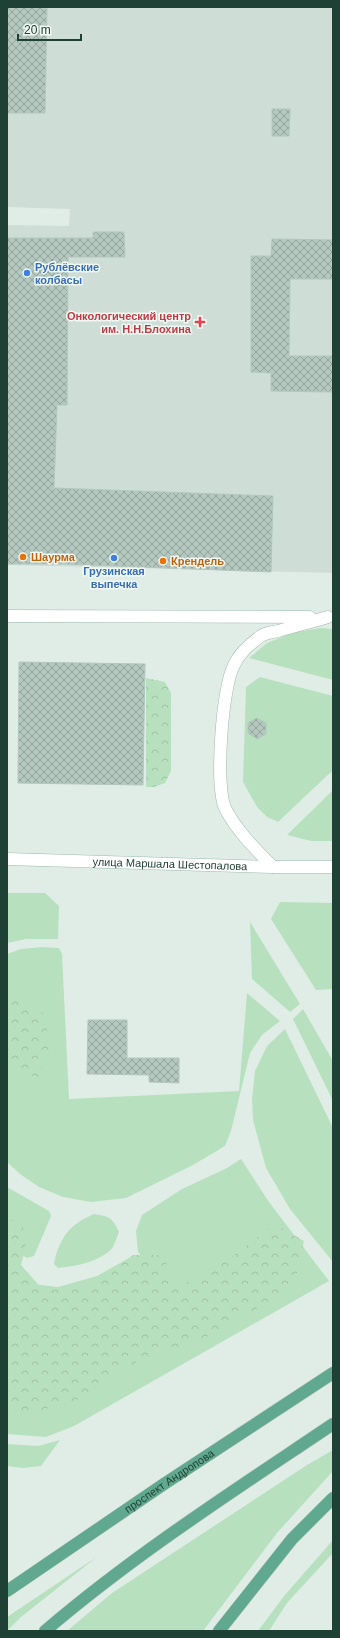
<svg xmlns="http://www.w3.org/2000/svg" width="340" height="1638" viewBox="0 0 340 1638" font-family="Helvetica,sans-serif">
	<defs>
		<pattern id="forest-crowns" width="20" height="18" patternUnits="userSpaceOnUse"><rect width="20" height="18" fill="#b7e1be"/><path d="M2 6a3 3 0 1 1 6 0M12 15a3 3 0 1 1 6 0" fill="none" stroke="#9dc2a4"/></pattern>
		<pattern id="building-cross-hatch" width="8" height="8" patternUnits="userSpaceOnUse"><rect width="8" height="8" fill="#b5c8bf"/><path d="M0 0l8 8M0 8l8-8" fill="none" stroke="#93a49c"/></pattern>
	</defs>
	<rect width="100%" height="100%" fill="#e0ede6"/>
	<path fill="#ceddd5" d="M7,7H333V573L7,565V225L69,226L70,209L7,207Z"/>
	<path fill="#b7e1be" d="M320,628L333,629V680L249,658L267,643L292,633Z
		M260,677L333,696V770L278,822L267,817L257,807L243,782L246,687Z
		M333,790V841H311L287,835Z
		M7,893H45L59,906L58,939H26L7,943Z
		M280,902L333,903V989L316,990L271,919Z
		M250,922L300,1004L290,1012L252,979Z
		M42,947L59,948L62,954L69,1099L239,1091L247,993L280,1021L262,1035L250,1053L231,1131L225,1146L193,1165L126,1198L91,1202L63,1197L39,1187L20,1174L9,1164L7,1160V954L21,949Z
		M303,1009L333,1061V1101L293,1019Z
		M285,1029L333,1128V1262L290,1209L266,1168L253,1120L252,1099L255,1071L267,1046Z
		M241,1159L269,1202L329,1281L74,1426L46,1437L7,1434V1263L25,1283L58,1287L97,1276L129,1258L147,1262L138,1252L136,1231L142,1215L182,1189L227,1168Z
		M7,1187L49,1211L51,1216L34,1256L27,1258L20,1254L7,1218Z
		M94,1214C109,1216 113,1218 119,1232C117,1237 115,1243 113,1247C101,1262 76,1266 58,1268L54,1264C59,1238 70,1224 94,1214Z
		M60,1440L41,1466L23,1468L7,1466V1444L38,1446Z
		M333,1450V1471L277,1533L203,1631H67L112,1593L307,1465Z
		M333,1540V1553L287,1603L269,1631H258L284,1596Z
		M98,1556L21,1617L7,1631V1617Z"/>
	<path fill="url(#forest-crowns)" d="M146,678L165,682L171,693V771L165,783L154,787H146Z
		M7,996L43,1013L51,1046L37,1079L7,1058Z
		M7,1216L29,1232L21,1265L44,1291L92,1285L133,1255H162L178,1287L226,1261L275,1224L304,1241L294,1286L224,1329L187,1346L144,1357L86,1397L23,1416L7,1411Z"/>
	<path fill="url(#building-cross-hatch)" stroke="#b2c7bd" d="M7,7H47L45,113H7Z
		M272,109H290L289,136H272Z
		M93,232H124L125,257H68L67,405H57L54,488L273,496L271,572L63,564H7V238H93Z
		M272,239L333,240V279H290L289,356H333V392L271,391V373L251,372V256H271Z
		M19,662L145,664L143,785L18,783Z
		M257,718L266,723V734L257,739L248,733V723Z
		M88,1020H127V1058H179V1083L149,1082V1075L87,1074Z"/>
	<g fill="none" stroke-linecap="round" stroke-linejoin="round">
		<g stroke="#9dbaad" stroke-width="13">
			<g id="secondary">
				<path d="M7,616L310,617"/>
				<path id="s1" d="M7,859L273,867H333"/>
				<path d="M273,867C256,850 236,830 225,808C215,785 222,687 234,665C239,654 251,643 261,636C265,633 273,632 278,631C295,626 311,622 328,617"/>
			</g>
		</g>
		<g stroke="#c0cac6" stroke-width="13">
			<g id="primary">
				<path id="s2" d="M7,1591L164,1484L333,1373"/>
				<path d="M45,1631C135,1554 235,1490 333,1424"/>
				<path d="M219,1631L292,1539L333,1498"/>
			</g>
		</g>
		<use href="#secondary" stroke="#fff" stroke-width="12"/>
		<use href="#primary" stroke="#60a88f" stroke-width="12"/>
	</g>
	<g fill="#3f7fe0" stroke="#f1f9f5" stroke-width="1.5">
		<circle cx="27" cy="273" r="4"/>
		<circle cx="114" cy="558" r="4"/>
	</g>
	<path fill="#e0444e" stroke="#f1f9f5" stroke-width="1.5" d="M198 316h4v4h4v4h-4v4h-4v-4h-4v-4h4z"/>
	<g fill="#e8710a" stroke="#f1f9f5" stroke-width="1.5">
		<circle cx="23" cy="557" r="4"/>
		<circle cx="163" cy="561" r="4"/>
	</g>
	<g text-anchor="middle" stroke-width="3" stroke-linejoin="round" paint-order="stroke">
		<g font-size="11" font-weight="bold" fill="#366cbe" stroke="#f1f9f5" text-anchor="start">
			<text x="35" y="271">Рублёвские<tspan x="35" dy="13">колбасы</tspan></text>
			<text x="114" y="575" text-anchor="middle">Грузинская<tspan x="114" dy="13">выпечка</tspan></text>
		</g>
		<g font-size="11" font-weight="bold" fill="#be3a42" stroke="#f1f9f5" text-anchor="end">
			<text x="191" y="320">Онкологический центр<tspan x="191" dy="13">им. Н.Н.Блохина</tspan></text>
		</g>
		<g font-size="11" font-weight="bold" fill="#c56008" stroke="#f1f9f5" text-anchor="start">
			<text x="31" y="561">Шаурма</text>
			<text x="171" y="565">Крендель</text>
		</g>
		<g font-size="11" fill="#1f4034" stroke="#f1f9f5">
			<text dy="4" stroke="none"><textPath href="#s1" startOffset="163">улица Маршала Шестопалова</textPath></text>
			<text dy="4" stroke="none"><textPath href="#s2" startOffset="196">проспект Андропова</textPath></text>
		</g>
	</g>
	<rect width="340" height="1638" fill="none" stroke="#1f4034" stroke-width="16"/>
	<path d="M18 34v6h63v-6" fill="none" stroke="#1f4034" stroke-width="2"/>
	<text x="24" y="34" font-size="12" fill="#1f4034" stroke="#f1f9f5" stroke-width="3" paint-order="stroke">20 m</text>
</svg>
